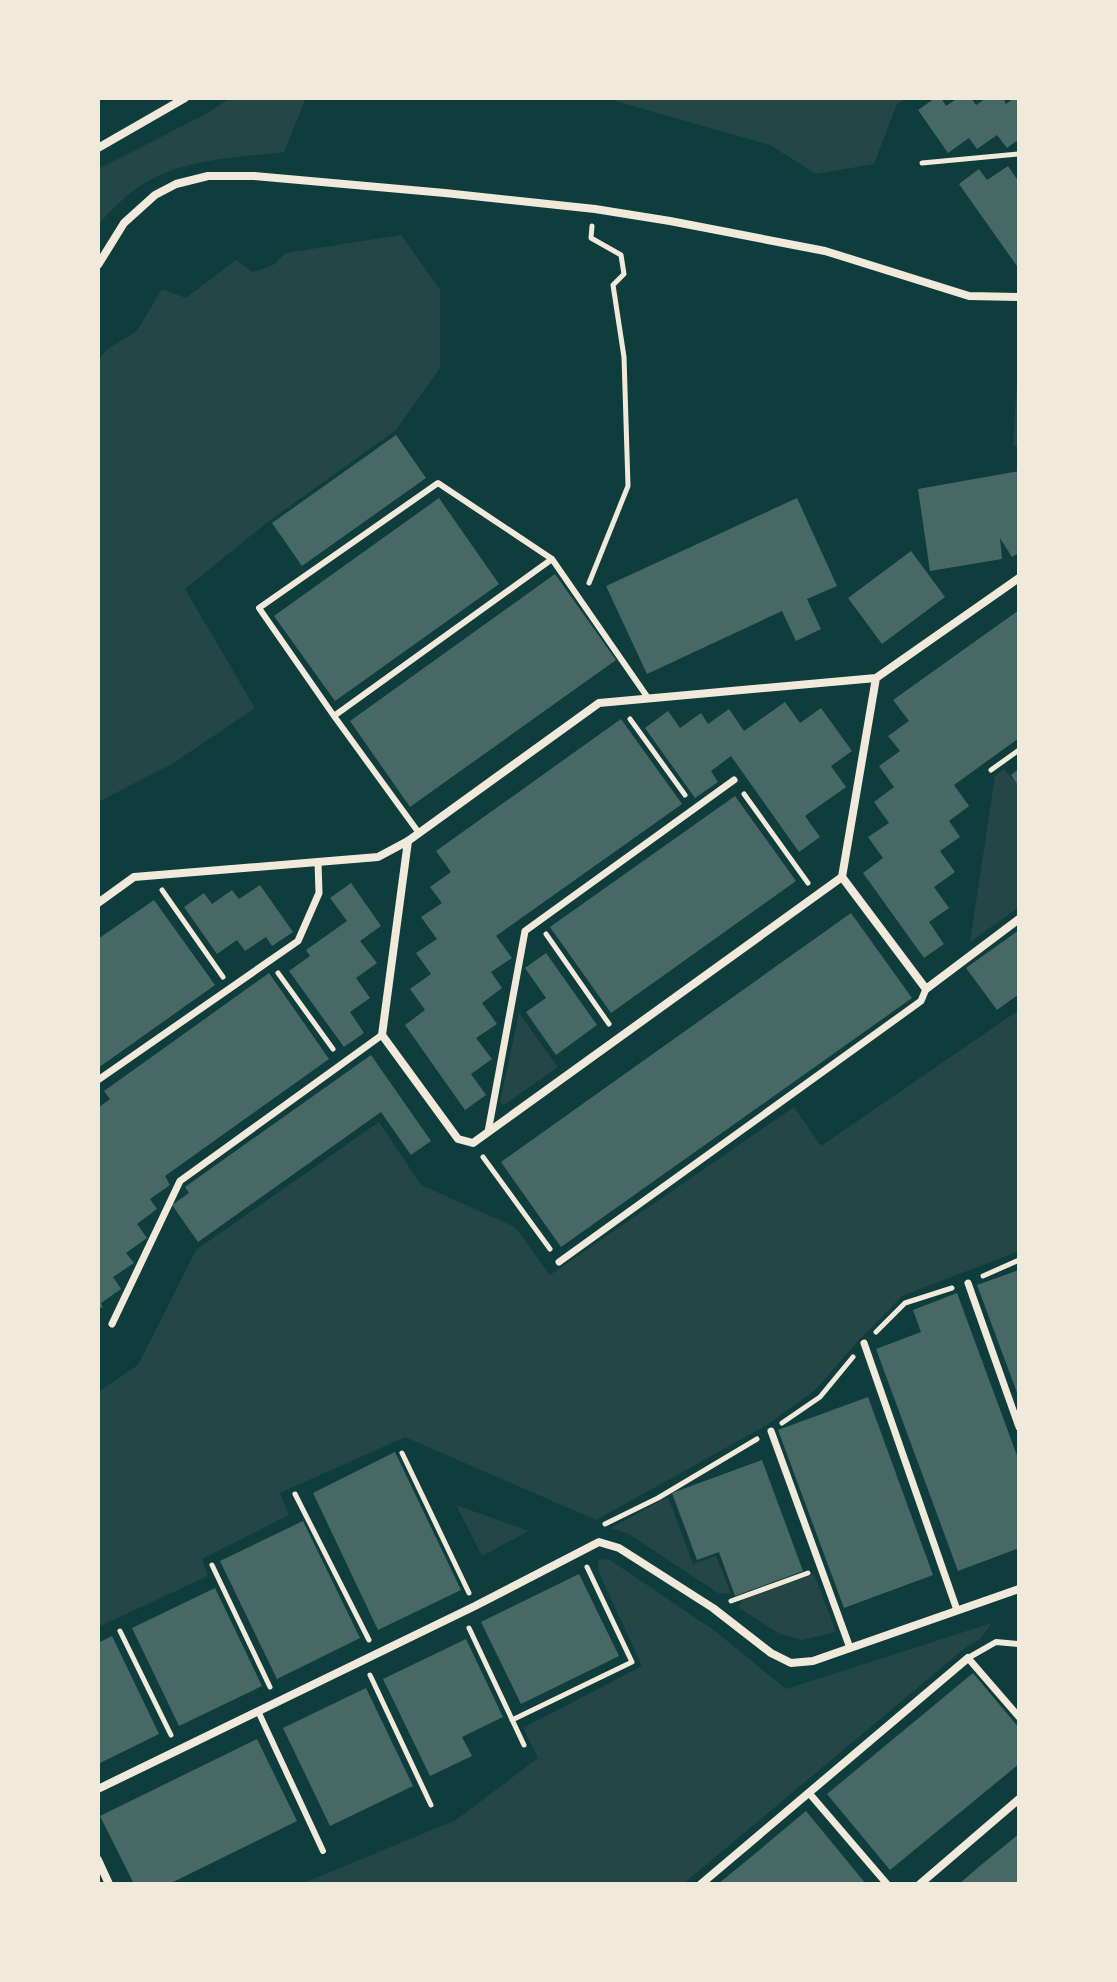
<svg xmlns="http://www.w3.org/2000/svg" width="1117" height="1982" viewBox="0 0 1117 1982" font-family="'Nunito Sans',sans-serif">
	<rect width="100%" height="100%" fill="#0f3d3e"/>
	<path fill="#244646" d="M230,98H306L284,152C225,159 165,158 119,203C112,210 104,217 98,226V169L208,113Z
		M605,98H908L897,104L874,164L816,174L770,145Z
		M401,235L440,290V368L396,430L269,521L185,589L255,708L172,764L98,802V360L106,350L137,331L162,289L186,298L236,260L253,272L273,265L286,253Z
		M1019,351V447L1013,445Z
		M1004,769L1019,787V907L970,942L995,776Z
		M1019,1010V1251L902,1296L859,1340L815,1390L767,1425L596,1520L405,1437L280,1493L289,1515L202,1559L208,1576L98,1627V1392L138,1365L196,1250L379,1122L421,1185L515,1227L550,1275L794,1107L821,1146Z
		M519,1013L558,1067L504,1105L500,1102Z
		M668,1497L693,1564L716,1556L731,1594L718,1593L629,1534L611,1528Z
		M456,1505L529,1531L482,1556Z
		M598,1559L610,1560L715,1631L786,1689L992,1623L981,1638L965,1648L683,1884H301L456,1820L538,1758L523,1728L642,1666L599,1573Z
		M814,1574L836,1632L802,1640L780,1634L739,1608L743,1599Z"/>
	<path fill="#486865" d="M935,98H941L946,106L958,98H971L976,105L987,98H1003L1006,104L1014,98H1019V139L1007,148L997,135L977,149L969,138L948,153L918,110Z
		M1008,166L1017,179L1019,178V269L959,184L979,169L987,180Z
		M396,435L426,478L302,566L272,523Z
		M1019,471V553L1012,557L1000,538L1002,559L930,571L918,489Z
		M439,498L499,584L335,701L274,616Z
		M797,498L837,586L807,599L821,629L796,641L782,611L647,674L606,586Z
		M911,551L945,597L882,644L848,598Z
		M555,574L616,660L410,807L350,721Z
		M1019,610V738L954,785L969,806L949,821L960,837L940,851L955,872L934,887L949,908L929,922L944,944L924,958L863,873L883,858L868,837L889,823L874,802L894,787L879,766L900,751L888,736L909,721L893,700Z
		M785,702L800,723L821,708L852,751L831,766L846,787L805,816L820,837L799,852L731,756L711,771L718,782L695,798L645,728L668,711L680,728L701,713L708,724L729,709L744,731Z
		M621,719L682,804L496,936L512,958L491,972L502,988L482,1003L497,1024L476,1038L492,1059L471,1074L486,1095L465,1110L405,1025L425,1010L410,989L431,974L416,953L437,939L421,917L442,903L430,887L451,872L436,851Z
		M1019,769V787L1011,775Z
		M735,796L796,881L611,1013L550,927Z
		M351,883L381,926L360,941L377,963L356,978L370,998L350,1012L364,1033L344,1047L289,971L310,956L306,950L347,921L330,898Z
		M260,885L293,932L272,946L266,937L245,951L237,940L217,954L184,907L204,893L212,904L232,890L239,899Z
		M154,900L215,985L98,1068V939Z
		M851,913L912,998L561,1247L501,1162Z
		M1019,930V994L997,1010L966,968Z
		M546,953L597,1025L556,1055L526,1012L546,998L525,968Z
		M269,973L329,1059L165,1176L170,1185L150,1199L157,1209L137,1224L147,1238L126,1253L134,1263L113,1277L121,1289L101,1303L103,1308L98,1307V1108L110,1099L104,1091Z
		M371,1055L431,1141L411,1155L381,1112L198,1242L172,1205L189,1193L185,1187Z
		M1019,1270V1398L977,1285Z
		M957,1293L1019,1461V1548L958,1571L876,1349L921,1332L913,1310Z
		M868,1397L933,1575L844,1608L778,1430Z
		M395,1452L461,1590L378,1630L313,1493Z
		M762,1460L803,1571L735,1596L719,1552L697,1560L672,1493Z
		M303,1521L360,1638L277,1679L220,1561Z
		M579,1574L619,1656L521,1704L481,1622Z
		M215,1588L262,1686L179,1726L132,1628Z
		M112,1636L159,1734L98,1764V1643Z
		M466,1639L503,1717L462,1737L472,1756L430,1776L383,1679Z
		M973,1673L1019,1728V1764L890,1870L827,1794Z
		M366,1688L413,1786L330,1826L283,1728Z
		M257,1739L297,1821L169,1884H134L100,1816Z
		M806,1811L866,1884H718L751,1857Z
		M1019,1834V1884H959L981,1865Z"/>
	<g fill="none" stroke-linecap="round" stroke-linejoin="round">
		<path stroke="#f1e9da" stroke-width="5" d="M922,163L1019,154
			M589,583L628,486L624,357L613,285L624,274L621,255L591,238L592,226
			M630,719L685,795
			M991,770L1019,750
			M744,794L808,883
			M162,890L223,977
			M546,934L609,1024
			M278,973L333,1049
			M483,1157L550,1249
			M983,1276L1019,1260
			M876,1332L905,1303L952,1288
			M782,1423L820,1397L853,1357
			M402,1453L469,1593
			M295,1494L369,1640
			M605,1524L658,1498L757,1439
			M212,1565L270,1687
			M731,1601L808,1573
			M469,1628L524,1745
			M120,1631L171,1735
			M370,1675L431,1805
			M512,1720L632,1662L587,1567"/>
		<path stroke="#f1e9da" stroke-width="6" d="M334,716L552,559
			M419,833L334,716L259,608L438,483L552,559L648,698
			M968,1658L996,1642L1019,1644
			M258,1711L323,1851"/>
		<path stroke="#f1e9da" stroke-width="7" d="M98,1080L298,941L319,893L318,863
			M488,1132L525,931L734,780
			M559,1262L921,1001L926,989
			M968,1283L1019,1427
			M112,1324L180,1181L382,1035
			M864,1343L957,1610
			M771,1431L850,1648
			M968,1658L1019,1717
			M809,1793L887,1884"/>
		<path stroke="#f1e9da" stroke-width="8" d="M98,148L185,98
			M98,265L124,223L155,195L176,184L208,176H254L445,193L595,209L670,221L825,251L969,296L1019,297
			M408,841L382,1035L458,1139L473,1143L842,877L876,678
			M842,877L926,989L1019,919
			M98,903L134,877L378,857L408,841L599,703L876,678L1019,578
			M98,1789L475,1606L599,1542L619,1548L713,1608L771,1653L791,1663L813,1661L1019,1589
			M98,1860L109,1884
			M701,1884L968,1658
			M920,1884L1019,1799"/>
	</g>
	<rect width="1117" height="1982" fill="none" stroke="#f1e9da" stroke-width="200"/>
</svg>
